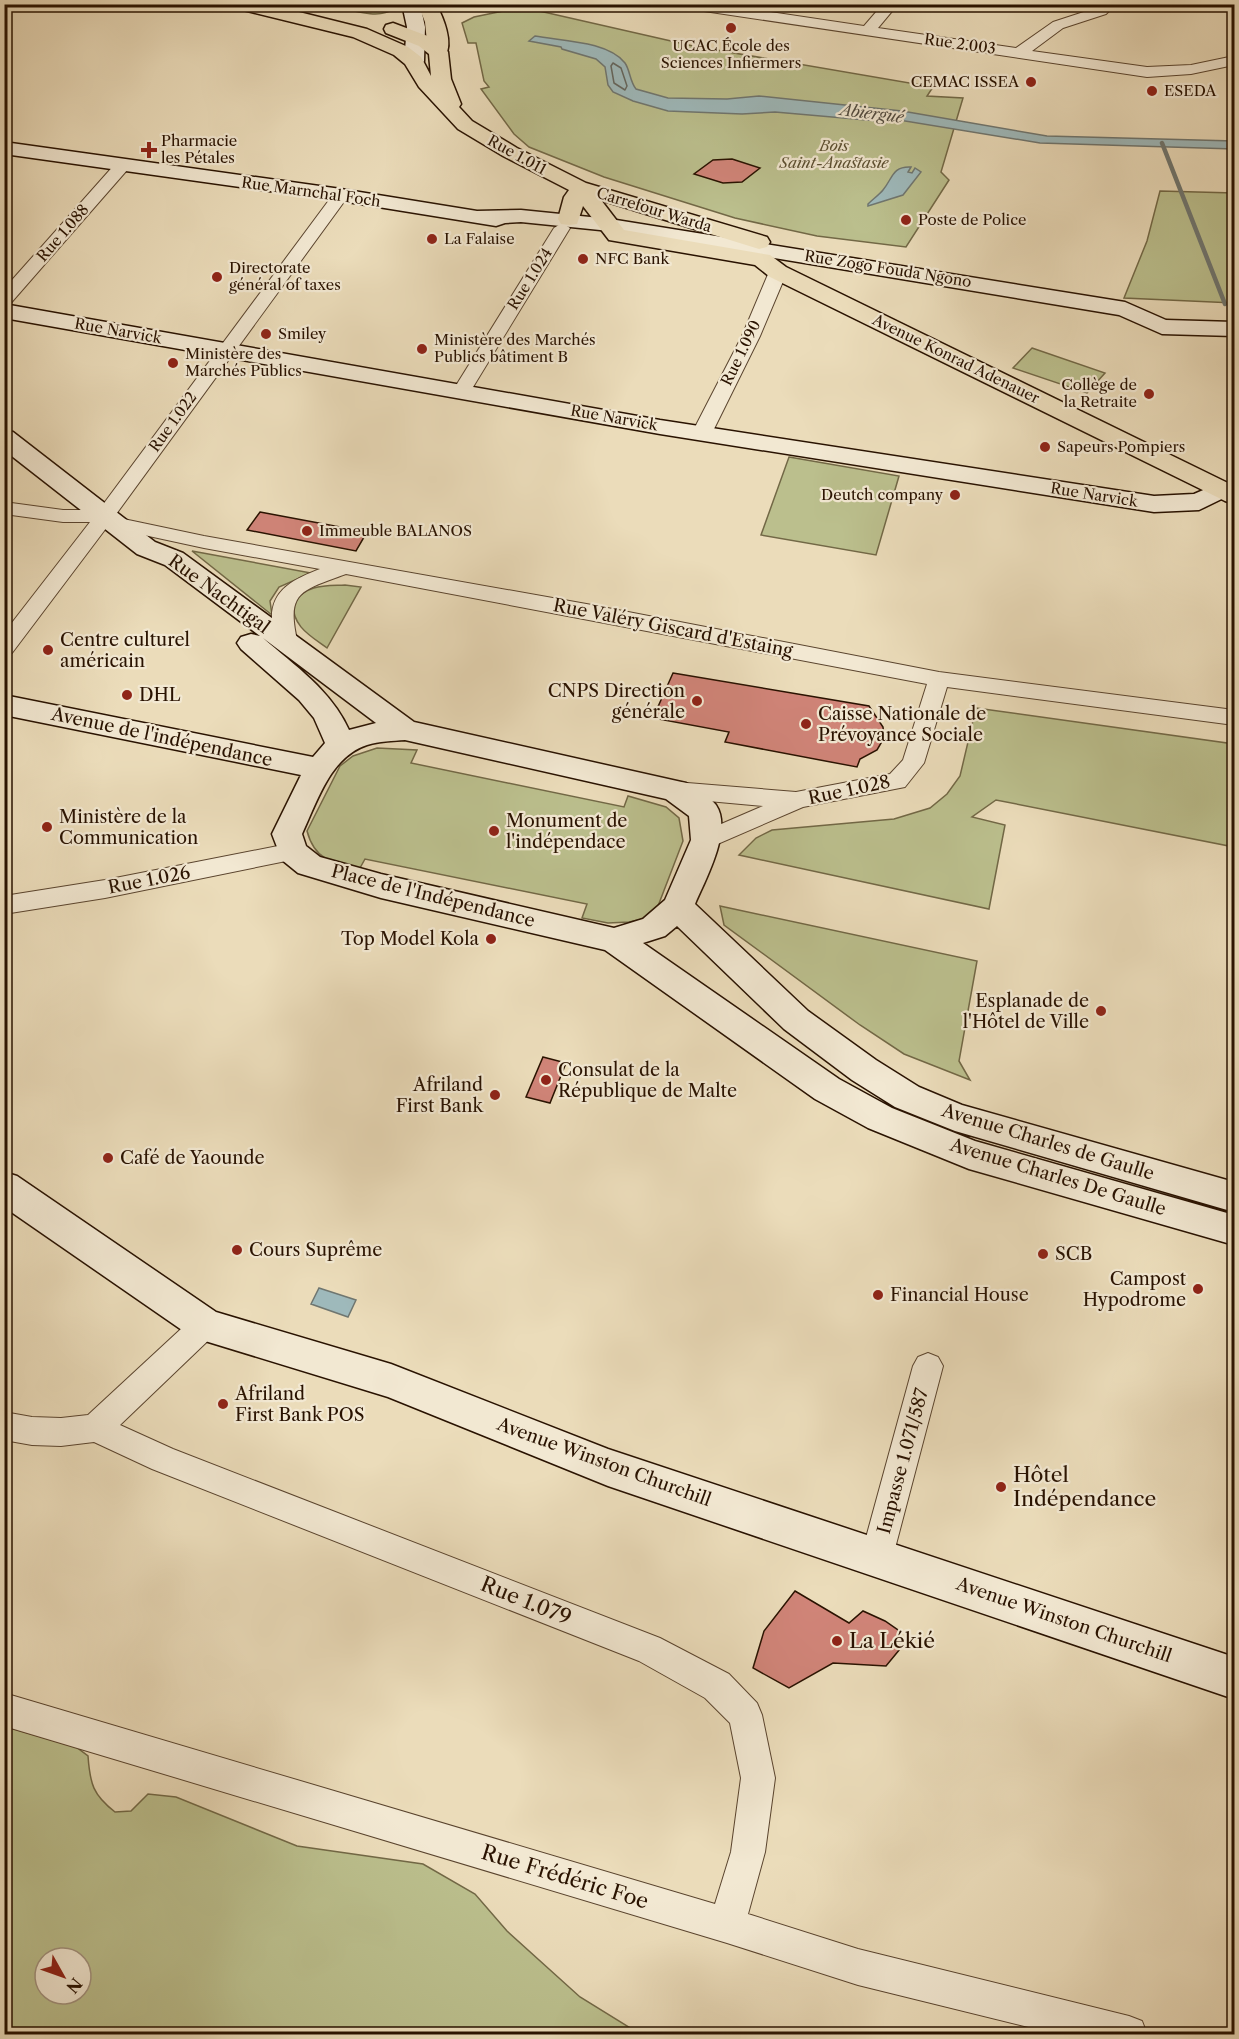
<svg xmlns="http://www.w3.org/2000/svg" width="1239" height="2039" viewBox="0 0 1239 2039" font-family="'Libre Caslon Text',serif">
	<rect width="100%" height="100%" fill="#ebdcba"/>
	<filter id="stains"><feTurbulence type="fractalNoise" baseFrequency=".00333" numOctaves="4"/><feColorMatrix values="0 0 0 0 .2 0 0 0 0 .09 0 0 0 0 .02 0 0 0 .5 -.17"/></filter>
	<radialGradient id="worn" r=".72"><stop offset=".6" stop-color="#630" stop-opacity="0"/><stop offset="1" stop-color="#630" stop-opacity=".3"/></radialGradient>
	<path fill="#bbbf8d" stroke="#726846" stroke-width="1.5" fill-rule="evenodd" d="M328,5H390L393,9C378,21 346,8 328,5Z
		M508,10H535L693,46L933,87L927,96L963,98L941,172L949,180L906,247L817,236L735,218L604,177L529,147L514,134L481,89L489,87L484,81L476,43H468L462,23L474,17Z
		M1160,191L1234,193V303L1124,298L1147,241Z
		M1032,348L1105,373L1087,393L1013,368Z
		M789,457L899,476L876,555L761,535Z
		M192,551L311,573L279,587L270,601L272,615Z
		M345,585L361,587L327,648C309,635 292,626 293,602C309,584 323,586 345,585Z
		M976,708L1234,744V847L996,800L972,817L1005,825L989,909L739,855L756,838L772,830L894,819L930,808L947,794L960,776Z
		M377,748L417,750L411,763L624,807L628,796L666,807L679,818L683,841L658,906L643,919L629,922L608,923L582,918L587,904L365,859L360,868C333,863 315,861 307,831L340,766L353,756Z
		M720,906L977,961L959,1061L970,1080L904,1054L860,1025L724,925Z
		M4,1726L76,1747L88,1756C90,1784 93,1795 115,1812L131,1811L148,1794L176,1797L297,1846L423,1864L475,1894L507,1931L580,1997L640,2034H5ZM45,1958H81V1994H45Z"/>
	<path fill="#9eb9bb" stroke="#6f7670" stroke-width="1.5" d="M535,36C561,41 608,41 625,63C630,70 630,82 636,89L668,98L727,99L759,96L902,111L1047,136L1234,141V149L1040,143L893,119L889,122L775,112L742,114L668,111L633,101L613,92L608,85L605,67L596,59L562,49L561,47L529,41Z
		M911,167L908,172L912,173L915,168L921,172L903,195L868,206V204C873,199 879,195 883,190C893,178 892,166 911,167Z
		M319,1288L356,1300L348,1317L311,1304Z"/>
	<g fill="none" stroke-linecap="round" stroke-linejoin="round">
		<path stroke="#64665e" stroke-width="1.5" d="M613,63L621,68L627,86L625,90L614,83L611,66Z"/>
		<path stroke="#6f7670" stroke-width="4.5" d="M1162,143L1225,304"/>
	</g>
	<path fill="#d08478" stroke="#291200" stroke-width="1.5" d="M732,159L760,168L742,182L723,183L694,174L713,160Z
		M260,512L367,532L356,551L247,530Z
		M673,673L869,706L883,727L884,738L877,750L860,759L857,767L725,742L729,732L653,718Z
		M543,1057L566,1063L550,1103L526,1097Z
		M795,1591L849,1623L863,1611L885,1621L898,1630L900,1649L886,1666L833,1663L789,1688L753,1668L764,1631Z"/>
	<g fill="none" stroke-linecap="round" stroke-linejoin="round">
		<g stroke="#5a442e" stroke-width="2">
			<path id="street" d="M677,4H717L864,26L883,4H898L878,28L1016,48L1053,22L1096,8L1100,4H1116L1106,14L1063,28L1032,51L1147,67L1191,65L1234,56V65L1191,74L1147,77L684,8Z
				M122,161L128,163L130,166L128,169L10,304L4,305V289L116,163Z
				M341,190L349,195L114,517L204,536L592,605L939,672L1234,710V725L947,687L924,763L905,787L803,807L706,849L698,846L694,840L698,834L763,806L675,798L667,796L664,790L667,784L675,782L796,792L890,774L903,760L927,684L346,574C301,591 285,591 298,644L295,649L287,651L279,649C275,641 272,630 272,621C270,590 294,579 320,569L204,548L107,527L12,653L4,655V633L90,522H63L4,514V502L63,510H99L335,192Z
				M562,223L570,228L470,392L468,396H454L452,392L554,228Z
				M778,267L784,268L787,272L760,336L712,433L709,437H695L692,433L742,336L769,272L772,268Z
				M293,843L301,846L305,852L301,858L105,898L4,914V896L105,880Z
				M205,1312L215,1316L219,1325L215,1334L120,1425L173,1449L660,1638L729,1674L757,1703L762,1715L775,1778L765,1852L748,1914L858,1949L1129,2016L1142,2021L1147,2034H1057L858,1985L727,1943L4,1726V1693L715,1904L731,1852L741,1778L730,1723L705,1698L639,1661L152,1469L94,1442L61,1446L32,1445L4,1440V1412L32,1417L61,1418L88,1415L195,1316Z
				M928,1353L938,1357L943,1366L893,1556L888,1567L877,1571L866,1567L861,1556L913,1366L918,1357Z"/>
		</g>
		<g stroke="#291200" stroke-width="3">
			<path id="secondary" d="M402,4H420L425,27L424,61L421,65H407L404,61L407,27Z
				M4,142L341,189L477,211L521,210L610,219L1125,302L1166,320L1234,322V336L1162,334L1119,315L610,231L521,222L505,223L496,226L341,201L4,154Z
				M4,304L660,420L1154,496L1194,494L1215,485L1224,482L1233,485L1234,493L1199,510L1154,512L660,434L4,318Z
				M4,430L13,432L155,542L183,553L414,722L686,783C695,789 709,796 716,805C733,830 705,880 695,904L808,1011L876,1060L919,1087L962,1105L1234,1182V1212L955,1131L895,1107L852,1080L784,1029L677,926L665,936L643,943L839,1079L892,1108L975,1141L1234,1215V1245L969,1169L868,1128L815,1099L605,950L381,898L298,873L282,860L272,834L301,775L4,715V695L313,757L325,743L314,718L299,700L241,649L237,643L241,637L251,634L260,636L165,565L137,554L4,450ZM263,638L376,723L349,730C331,690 295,666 263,638ZM405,740L666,799L689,816L691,840L665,900L643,919L614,928L381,874L320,857L306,846L302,834C317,802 330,757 367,745C379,741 393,741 405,740Z
				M4,1172L17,1176L216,1312L391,1364L608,1449L1234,1657V1699L608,1486L388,1397L192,1337L4,1207Z"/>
		</g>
		<g stroke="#291200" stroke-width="3">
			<path id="primary" d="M418,4H436C443,17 454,43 445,56H431L428,52L425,22Z"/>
		</g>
		<g stroke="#291200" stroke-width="3">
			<path id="highway" d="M233,4H267L367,29L408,47L421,57L431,76L429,54L419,46L386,33L384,29L386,25L393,23L433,38L445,48L448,52L451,79L461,104L459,107L472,121L517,148L586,183L767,237L770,242L767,247L759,249L601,200L624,230L770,255L786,267L1234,486V504L1225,501L770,277L755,265L609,240L583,206L577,224L569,225L561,224L558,219L564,197L569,190L503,156L458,129L419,87L405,64L394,55L353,37L235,8Z"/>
		</g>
		<use href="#street" fill="#f2e8d2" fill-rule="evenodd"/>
		<use href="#secondary" fill="#f2e8d2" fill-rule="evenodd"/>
		<use href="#primary" fill="#ebdcba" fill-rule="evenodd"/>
		<use href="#highway" fill="#ebdcba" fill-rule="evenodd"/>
	</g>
	<g fill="#8f2418" stroke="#f2e8d2" stroke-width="2">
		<circle cx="731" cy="28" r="6"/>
		<circle cx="1031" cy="82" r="6"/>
		<circle cx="1152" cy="91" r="6"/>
		<path d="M146 141h6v6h6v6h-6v6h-6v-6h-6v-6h6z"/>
		<circle cx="906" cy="220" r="6"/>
		<circle cx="432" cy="239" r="6"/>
		<circle cx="583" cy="259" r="6"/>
		<circle cx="217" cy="277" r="6"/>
		<circle cx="266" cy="334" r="6"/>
		<circle cx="422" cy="349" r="6"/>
		<circle cx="173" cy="363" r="6"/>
		<circle cx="1149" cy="394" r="6"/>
		<circle cx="1045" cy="447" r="6"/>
		<circle cx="955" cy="495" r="6"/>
		<circle cx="307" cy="531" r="6"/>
		<circle cx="48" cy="650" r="6"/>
		<circle cx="127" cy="695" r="6"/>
		<circle cx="697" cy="701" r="6"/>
		<circle cx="806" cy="724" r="6"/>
		<circle cx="47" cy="827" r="6"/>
		<circle cx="494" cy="831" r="6"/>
		<circle cx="491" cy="939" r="6"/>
		<circle cx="1101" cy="1011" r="6"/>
		<circle cx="546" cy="1080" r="6"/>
		<circle cx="495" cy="1095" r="6"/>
		<circle cx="108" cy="1158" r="6"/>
		<circle cx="237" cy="1250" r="6"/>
		<circle cx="1043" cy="1254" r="6"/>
		<circle cx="1198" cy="1289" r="6"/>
		<circle cx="878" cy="1295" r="6"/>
		<circle cx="223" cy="1404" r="6"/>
		<circle cx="1001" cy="1487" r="6"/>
		<circle cx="837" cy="1641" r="6"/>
	</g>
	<g text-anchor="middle" stroke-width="4.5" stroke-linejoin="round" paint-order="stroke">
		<g font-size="15" fill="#291200" stroke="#f2e8d2">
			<text transform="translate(960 44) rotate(8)" y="5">Rue 2.003</text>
			<text transform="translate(517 155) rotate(29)" y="5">Rue 1.011</text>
			<text transform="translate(311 192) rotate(8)" y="5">Rue Marnchal Foch</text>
			<text transform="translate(654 210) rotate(17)" y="5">Carrefour Warda</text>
			<text transform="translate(63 233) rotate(-49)" y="5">Rue 1.088</text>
			<text transform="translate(888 269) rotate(9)" y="5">Rue Zogo Fouda Ngono</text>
			<text transform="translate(530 279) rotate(-58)" y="5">Rue 1.024</text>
			<text transform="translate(118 331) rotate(10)" y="5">Rue Narvick</text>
			<text transform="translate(741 353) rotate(-64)" y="5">Rue 1.090</text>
			<text transform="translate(956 359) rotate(26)" y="5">Avenue Konrad Adenauer</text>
			<text transform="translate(614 418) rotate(10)" y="5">Rue Narvick</text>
			<text transform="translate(173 422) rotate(-54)" y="5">Rue 1.022</text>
			<text transform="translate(1094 495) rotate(9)" y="5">Rue Narvick</text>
		</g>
		<g font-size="15" fill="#291200" stroke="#f2e8d2" text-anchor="start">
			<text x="731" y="51" text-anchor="middle">UCAC École des<tspan x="731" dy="17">Sciences Infiermers</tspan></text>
			<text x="1019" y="87" text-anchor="end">CEMAC ISSEA</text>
			<text x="1164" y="96">ESEDA</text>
			<text x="161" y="146">Pharmacie<tspan x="161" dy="17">les Pétales</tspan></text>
			<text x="918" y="225">Poste de Police</text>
			<text x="444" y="244">La Falaise</text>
			<text x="595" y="264">NFC Bank</text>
			<text x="229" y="273">Directorate<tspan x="229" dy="17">général of taxes</tspan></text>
			<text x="278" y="339">Smiley</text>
			<text x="434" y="345">Ministère des Marchés<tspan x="434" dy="17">Publics bâtiment B</tspan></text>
			<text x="185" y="359">Ministère des<tspan x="185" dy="17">Marchés Publics</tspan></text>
			<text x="1137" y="390" text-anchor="end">Collège de<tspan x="1137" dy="17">la Retraite</tspan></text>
			<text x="1057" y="452">Sapeurs Pompiers</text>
			<text x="943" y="500" text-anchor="end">Deutch company</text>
			<text x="319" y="536">Immeuble BALANOS</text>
		</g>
		<g font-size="15" font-style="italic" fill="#5c4f31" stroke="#f2e8d2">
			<text x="834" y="151">Bois<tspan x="834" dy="17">Saint-Anastasie</tspan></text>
		</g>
		<g font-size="16" font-style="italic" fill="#524c41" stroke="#f2e8d2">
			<text transform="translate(872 113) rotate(7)" y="6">Abiergué</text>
		</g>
		<g font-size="18" fill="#291200" stroke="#f2e8d2">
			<text transform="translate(219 594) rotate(36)" y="6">Rue Nachtigal</text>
			<text transform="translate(673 628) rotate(11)" y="6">Rue Valéry Giscard d'Estaing</text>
			<text transform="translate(162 737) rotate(12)" y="6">Avenue de l'indépendance</text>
			<text transform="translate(849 790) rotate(-12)" y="6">Rue 1.028</text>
			<text transform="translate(149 880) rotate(-11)" y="6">Rue 1.026</text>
			<text transform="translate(433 896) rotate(14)" y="6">Place de l'Indépendance</text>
			<text transform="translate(1048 1142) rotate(17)" y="6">Avenue Charles de Gaulle</text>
			<text transform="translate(1058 1177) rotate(17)" y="6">Avenue Charles De Gaulle</text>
			<text transform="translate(903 1461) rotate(-75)" y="6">Impasse 1.071/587</text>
			<text transform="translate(604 1462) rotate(20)" y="6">Avenue Winston Churchill</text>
			<text transform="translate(1064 1620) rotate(19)" y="6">Avenue Winston Churchill</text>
		</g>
		<g font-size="18" fill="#291200" stroke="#f2e8d2" text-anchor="start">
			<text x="60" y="646">Centre culturel<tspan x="60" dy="21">américain</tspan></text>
			<text x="685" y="697" text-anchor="end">CNPS Direction<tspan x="685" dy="21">générale</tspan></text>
			<text x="139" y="701">DHL</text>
			<text x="818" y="720">Caisse Nationale de<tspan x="818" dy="21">Prévoyance Sociale</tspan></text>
			<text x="59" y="823">Ministère de la<tspan x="59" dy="21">Communication</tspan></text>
			<text x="506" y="827">Monument de<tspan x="506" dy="21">l'indépendace</tspan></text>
			<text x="479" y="945" text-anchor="end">Top Model Kola</text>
			<text x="1089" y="1007" text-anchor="end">Esplanade de<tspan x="1089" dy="21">l'Hôtel de Ville</tspan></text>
			<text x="558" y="1076">Consulat de la<tspan x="558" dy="21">République de Malte</tspan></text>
			<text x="483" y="1091" text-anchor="end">Afriland<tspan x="483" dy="21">First Bank</tspan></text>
			<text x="120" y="1164">Café de Yaounde</text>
			<text x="249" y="1256">Cours Suprême</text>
			<text x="1055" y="1260">SCB</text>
			<text x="1186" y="1285" text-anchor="end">Campost<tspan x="1186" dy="21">Hypodrome</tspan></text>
			<text x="890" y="1301">Financial House</text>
			<text x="235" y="1400">Afriland<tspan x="235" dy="21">First Bank POS</tspan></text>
		</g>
		<g font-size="21" fill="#291200" stroke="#f2e8d2" text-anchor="start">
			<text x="1013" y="1482">Hôtel<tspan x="1013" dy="24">Indépendance</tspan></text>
			<text x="849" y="1648">La Lékié</text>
		</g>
		<g font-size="21" fill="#291200" stroke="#f2e8d2">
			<text transform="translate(526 1601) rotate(22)" y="7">Rue 1.079</text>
			<text transform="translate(565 1877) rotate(17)" y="7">Rue Frédéric Foe</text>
		</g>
	</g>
	<rect width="1239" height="2039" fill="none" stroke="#ebdcba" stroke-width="24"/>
	<rect x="6" y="6" width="1227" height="2027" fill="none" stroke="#291200" stroke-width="3"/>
	<rect x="12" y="12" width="1215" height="2015" fill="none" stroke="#291200" stroke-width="1.5"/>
	<g transform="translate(63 1976) rotate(130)"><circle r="28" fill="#f2e8d2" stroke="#a2927e" stroke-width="1.5"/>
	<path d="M0-4.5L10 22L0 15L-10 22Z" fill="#8f2418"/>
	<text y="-9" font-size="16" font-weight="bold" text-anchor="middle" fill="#291200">N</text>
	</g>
	<rect width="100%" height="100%" filter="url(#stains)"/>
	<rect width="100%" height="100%" fill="url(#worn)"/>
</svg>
